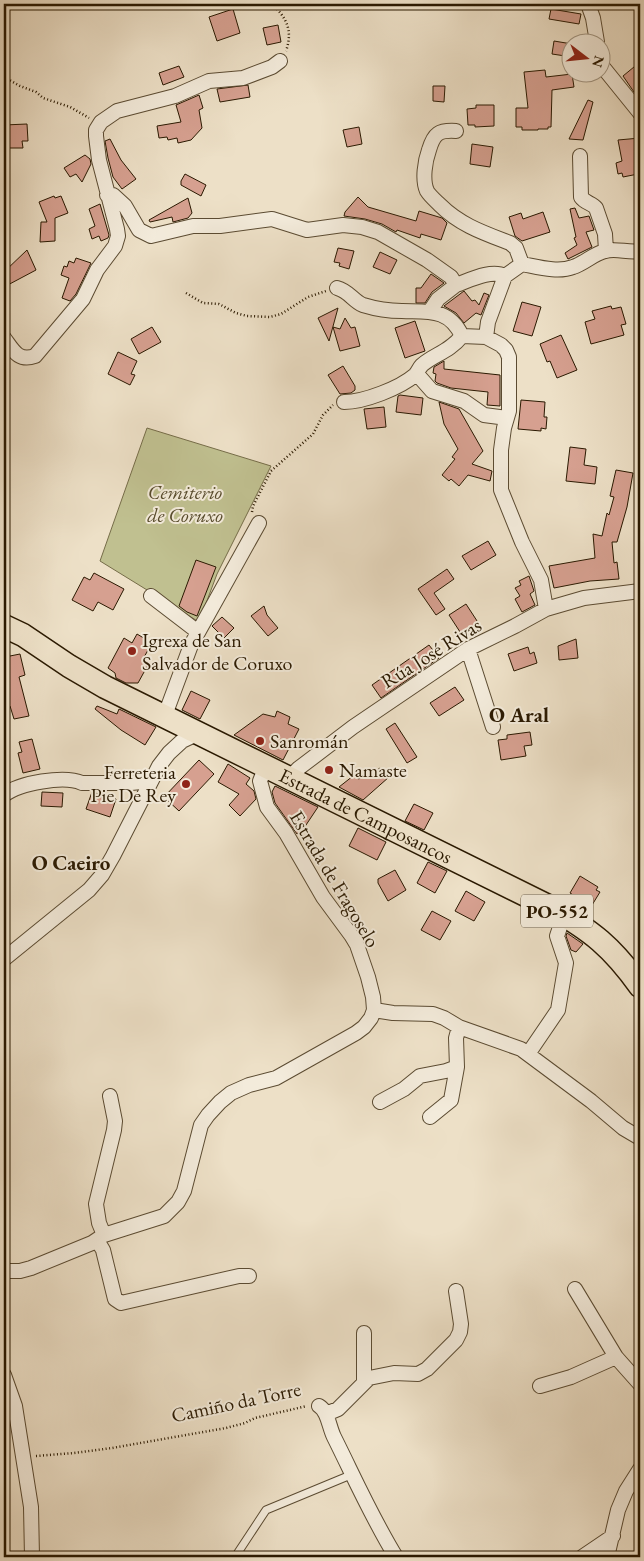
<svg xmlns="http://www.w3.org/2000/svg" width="644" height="1561" viewBox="0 0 644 1561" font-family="'EB Garamond',serif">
	<rect width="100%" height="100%" fill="#ede0c7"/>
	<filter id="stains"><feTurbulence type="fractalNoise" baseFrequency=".004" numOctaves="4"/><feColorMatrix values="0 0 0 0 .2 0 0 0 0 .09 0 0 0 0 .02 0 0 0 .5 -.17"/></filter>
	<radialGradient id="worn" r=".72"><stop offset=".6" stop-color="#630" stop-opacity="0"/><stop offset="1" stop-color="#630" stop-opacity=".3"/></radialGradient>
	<path fill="#c0c090" stroke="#756c48" d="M147,428L271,466L217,574L199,622L100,561Z"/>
	<path fill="#d6a090" stroke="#2a1901" d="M233,9L240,33L217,41L209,17Z
		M551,9L581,14L579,24L549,19Z
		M278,25L281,42L267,45L263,28Z
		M554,41L572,44V57L552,54Z
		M640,62V86L634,92L623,76Z
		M179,66L184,77L163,85L159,73Z
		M545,70L546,77L572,74L574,87L552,90L551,127H548V129H538V130H522V127H516V108H528L524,72Z
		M248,85L250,97L220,102L217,89Z
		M433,86H445L444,102L433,101Z
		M199,95L203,108L199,110L202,128L191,140L178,143L177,138L168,140L167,137L159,138L157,126L181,122L176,105Z
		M588,100L593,102L583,140L569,139Z
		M476,105H494V126L475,127V125H468L467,109L476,108Z
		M27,124L28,141H22L23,148H5L4,125Z
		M359,127L362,144L347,147L343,130Z
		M640,138V171H638V174L623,177L622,173L618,174L616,163L622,161L618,140Z
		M110,139L121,160L136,179L122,189L113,177L108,158L105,141Z
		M472,144L493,147L490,167L470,164Z
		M85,155L90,159L91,164L82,182L76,174L70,177L64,168Z
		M185,174L206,185L201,196L181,185V181Z
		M54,196L55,198L61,196L68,213L55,218V241L40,242L41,222H47L39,202Z
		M358,197L368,207L416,221L419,211L442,218L447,223L441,240L421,234L420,238L397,230L396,232L382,224L365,219L344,216L345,212Z
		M188,198L192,213L188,218L173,222L172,217L150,222L149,220Z
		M100,204L109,235L108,238L101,241L99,236L92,239L89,229L95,226L89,209Z
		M575,208L579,218L589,216L594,230L586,232L592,247L568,259L565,253L577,245L574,238L576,237L570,209Z
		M543,212L550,232L522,241L515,236L509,217L521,213L523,219Z
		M338,248L354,251L349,269L339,266L340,263L334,262Z
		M27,250L36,270L4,287V272Z
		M380,252L397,260L390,274L373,267Z
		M76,258L91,263L76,294L70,301L62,298L69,278L61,275L64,266L67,267L69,261L74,263Z
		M431,274L444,283L432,292L425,303H416V288H421Z
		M464,291L472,301L475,300L479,305L484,293L489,295L481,315L476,313L464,323L456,313L444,306Z
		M522,302L541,307L532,336L513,331Z
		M611,306L612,309L621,307L626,324L621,325L624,335L591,344L585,322L595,319L592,311Z
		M338,308L329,341L318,318Z
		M345,318L351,328L355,327L360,346L340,351L333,327L340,329Z
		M415,321L425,351L405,358L395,328Z
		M152,327L161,342L139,354L131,339Z
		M561,335L577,370L557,378L550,361L547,362L540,344Z
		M118,352L137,361L131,374L135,375L130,385L108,374Z
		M444,361V369L500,375V406L487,405L488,392L451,388L437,383L435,381L436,374L433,373L434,367Z
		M343,366L355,386V390L351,393L340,394L328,375Z
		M400,395L423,398L421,415L396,412L398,396Z
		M521,400L545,402L544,417H547L546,429L541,428V431L518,429Z
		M439,402L459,409L483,451L472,464L492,471L490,481L468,475L459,486L451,479L449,481L442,475L455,459L452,457L458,449L444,424Z
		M384,407L386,427L367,429L364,409Z
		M570,447L586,449L584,465L597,467L595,484L566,481Z
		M616,470L633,473L627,507L617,542H612L614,563L617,562L619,579L590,581L554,588L549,566L595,558L593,534L602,536L607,513L609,515L614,497L610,496Z
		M488,541L496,555L471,570L462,556Z
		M196,560L216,567L197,616L187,612L179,606Z
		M447,569L454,579L434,593L445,609L436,615L418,589Z
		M94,573L124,589L113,610L98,602L93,611L72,600L84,577L90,580Z
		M529,576L534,591L530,594L535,605L522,612L515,599L520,596L515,588L521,585L519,581Z
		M466,604L481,627L464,638L449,615Z
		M264,606L267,615L278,628L268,636L251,616Z
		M222,617L234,628L224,638L212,626Z
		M137,634L152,643L143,659L149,663L138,683H126L116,678L115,673L108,668L124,638L132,643Z
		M576,639L578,658L559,660L558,646Z
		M429,645L439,658L381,698L372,685Z
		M528,647L530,654L534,652L537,663L514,671L508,654Z
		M20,654L25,675L19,677L29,716L14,719L10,706L4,708V664L7,663L5,657Z
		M455,687L464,700L439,716L430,703Z
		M191,691L210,700L200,719L182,710Z
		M97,706L117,714L119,709L156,727L145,745L121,730L95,709Z
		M277,711L290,717L288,724L299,729L283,760L234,735L263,714L275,717Z
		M395,723L417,757L407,763L386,729Z
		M530,732L532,745L524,746L526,756L501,760L498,740L507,739V735Z
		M32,739L40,769L23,773L18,753L22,752L19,742Z
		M199,760L214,774L179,811L164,797Z
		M228,764L250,778L246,784L254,791L256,799L240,816L229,805L239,794L218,782Z
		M380,768L389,777L363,800L339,787L353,776L359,779L364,775L366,778Z
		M275,786L318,807L304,828L297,834L275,803L272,792Z
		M42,792L63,793L62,807L41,806Z
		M92,792L116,799L110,817L86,809Z
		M414,804L433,813L424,830L405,821Z
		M358,828L386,842L377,860L349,846Z
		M428,862L447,871L435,893L417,883Z
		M395,870L406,890L388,901L378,883V879Z
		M580,876L598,887L596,890L600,892L589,910L577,903L580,899L570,893Z
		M466,891L485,902L474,921L455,911Z
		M432,911L451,921L440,940L421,930Z
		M567,933L583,944L576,952L571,950L566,936Z"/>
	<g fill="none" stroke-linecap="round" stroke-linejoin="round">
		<g stroke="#5b4b32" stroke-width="9">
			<path id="lane" d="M237,1557V1554L266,1510L353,1474"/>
		</g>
		<g stroke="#5b4b32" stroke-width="16">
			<path id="street" d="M588,4L593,18L597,42
				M602,66L640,113
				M456,131C439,130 434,133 429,150C425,161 422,180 427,191C430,196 436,201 440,205C460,225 484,233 510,243L516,248L522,264
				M580,156L581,197C585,203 592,203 596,208L605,234L606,251
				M107,195H113L125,206L139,230L151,236L193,226H220L272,219L307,230L343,225L362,227L378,232L427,260L451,277L456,285C470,280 491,269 505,276
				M337,288C349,291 353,301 363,305C376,309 389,311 402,311C428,312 449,308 462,336L486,337
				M430,311L438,299L456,285
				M4,338C13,350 18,362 35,356L83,299L97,270L115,246L118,236L117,229L99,160L96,136V130L101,122L117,111L175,96L209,81L243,78L272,67L280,61
				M417,374L432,391L464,401L484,415L507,418
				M344,402C364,402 400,388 415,375C418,372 419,368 422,365C435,354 449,352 462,336
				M151,596L198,632
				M546,609L541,580L522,542L501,490V450L504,428L509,411V357L506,350L501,345L486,337L488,322L505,276L522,264C538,267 558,273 573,267C585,263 593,254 605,251C617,248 628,253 640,251
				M468,649L493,727
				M165,715L191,645L259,523
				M289,778L299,768L353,727L468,649L515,626L546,609L584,598L640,591
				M4,795C19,783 64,775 82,783H131L151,781
				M4,959L89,890L102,875L113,856L159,766L169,753L182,741L199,733
				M374,1010L393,1013L433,1014L444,1018L459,1027L521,1049L591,1101L623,1128L640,1138
				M528,1054L558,1010L566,963L557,936L560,927
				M380,1102L404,1089L420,1076L446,1071L457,1067
				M430,1117L451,1100L457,1067L456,1038L459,1027
				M104,1235L99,1223L96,1204L114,1130L115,1121L110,1096
				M97,1240L103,1250L115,1299L121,1303L239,1276H249
				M4,1271H20L31,1268L92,1243L104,1235L164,1216L178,1202L184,1191L201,1125L208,1115L220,1102L231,1093L249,1085L276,1078L356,1033L364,1027L371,1018L374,1010L373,997L368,977L357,945L351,935L323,897L286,833L267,807L260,781L266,766
				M575,1289L616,1357L640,1384
				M364,1333V1381
				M4,1375L15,1406L31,1507L32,1557
				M540,1386L571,1377L616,1357
				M319,1406C328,1411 329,1427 334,1437C354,1477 372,1518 396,1557
				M326,1414L338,1409L369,1378L394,1373L418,1374L427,1369L456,1340L460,1332L461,1324L456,1291
				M582,1557L613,1536
				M607,1557L618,1510L626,1491L640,1469"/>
		</g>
		<g stroke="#2a1901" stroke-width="25">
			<g id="primary">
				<path id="s1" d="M4,626L23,635L69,666L105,687L550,907C592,931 612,947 640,986"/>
			</g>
		</g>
		<path stroke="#2a1901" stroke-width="2.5" stroke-dasharray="1 2.5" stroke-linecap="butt" d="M272,4C287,18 293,31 286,51
			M4,77L20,86L36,92L43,98L70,107L89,118
			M186,293L203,303L219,304L236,313L247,316L270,317L281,314L308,297L326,291
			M252,512L253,506L271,471L313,434L323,415L333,405
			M36,1456L74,1453L112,1448L226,1428L245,1423L255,1418L307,1406"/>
		<use href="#lane" stroke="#f3ebdb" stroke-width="7"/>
		<use href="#street" stroke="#f3ebdb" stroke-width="14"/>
		<use href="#primary" stroke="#ede0c7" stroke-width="22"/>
	</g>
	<g fill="#8f2418" stroke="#f3ebdb" stroke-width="2">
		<circle cx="132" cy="651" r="5"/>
		<circle cx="260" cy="741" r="5"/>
		<circle cx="329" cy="770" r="5"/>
		<circle cx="186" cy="784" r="5"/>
	</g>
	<g text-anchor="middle" stroke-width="4" stroke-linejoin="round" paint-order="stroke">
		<rect fill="#f3ebdb" stroke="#665842" stroke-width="1" x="521" y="894.5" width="72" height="33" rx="4"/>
		<g font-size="19" font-weight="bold" fill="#2a1901">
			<text x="557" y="918">PO-552</text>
		</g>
		<g font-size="20" font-style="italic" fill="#574b2c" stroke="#f3ebdb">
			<text x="185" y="499">Cemiterio<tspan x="185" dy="23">de Coruxo</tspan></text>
		</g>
		<g font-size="20" fill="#2a1901" stroke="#f3ebdb" text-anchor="start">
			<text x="142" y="647">Igrexa de San<tspan x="142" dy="23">Salvador de Coruxo</tspan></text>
			<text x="270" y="748">Sanromán</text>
			<text x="339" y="777">Namaste</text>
			<text x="176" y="779" text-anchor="end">Ferreteria<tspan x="176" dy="23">Pie De Rey</tspan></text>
		</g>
		<g font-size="20" fill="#2a1901" stroke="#f3ebdb">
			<text transform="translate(431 653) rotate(-32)" y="7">Rúa José Rivas</text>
			<text dy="7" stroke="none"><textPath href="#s1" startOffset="409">Estrada de Camposancos</textPath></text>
			<text transform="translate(335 879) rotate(59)" y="7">Estrada de Fragoselo</text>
			<text transform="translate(236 1402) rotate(-12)" y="7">Camiño da Torre</text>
		</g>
		<g font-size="21" font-weight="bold" fill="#2a1901" stroke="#f3ebdb">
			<text x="519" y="722">O Aral</text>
			<text x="71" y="870">O Caeiro</text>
		</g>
	</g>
	<rect width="644" height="1561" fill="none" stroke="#ede0c7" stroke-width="20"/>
	<rect x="5" y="5" width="634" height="1551" fill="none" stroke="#2a1901" stroke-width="2.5"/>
	<rect x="10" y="10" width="624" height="1541" fill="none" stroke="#2a1901"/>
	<g transform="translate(586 58) rotate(106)"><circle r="24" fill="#f3ebdb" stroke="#a39784"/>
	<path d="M0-4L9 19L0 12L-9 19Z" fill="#8f2418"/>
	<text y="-8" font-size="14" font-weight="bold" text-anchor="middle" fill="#2a1901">N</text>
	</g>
	<rect width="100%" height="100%" filter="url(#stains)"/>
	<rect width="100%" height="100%" fill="url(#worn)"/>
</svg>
